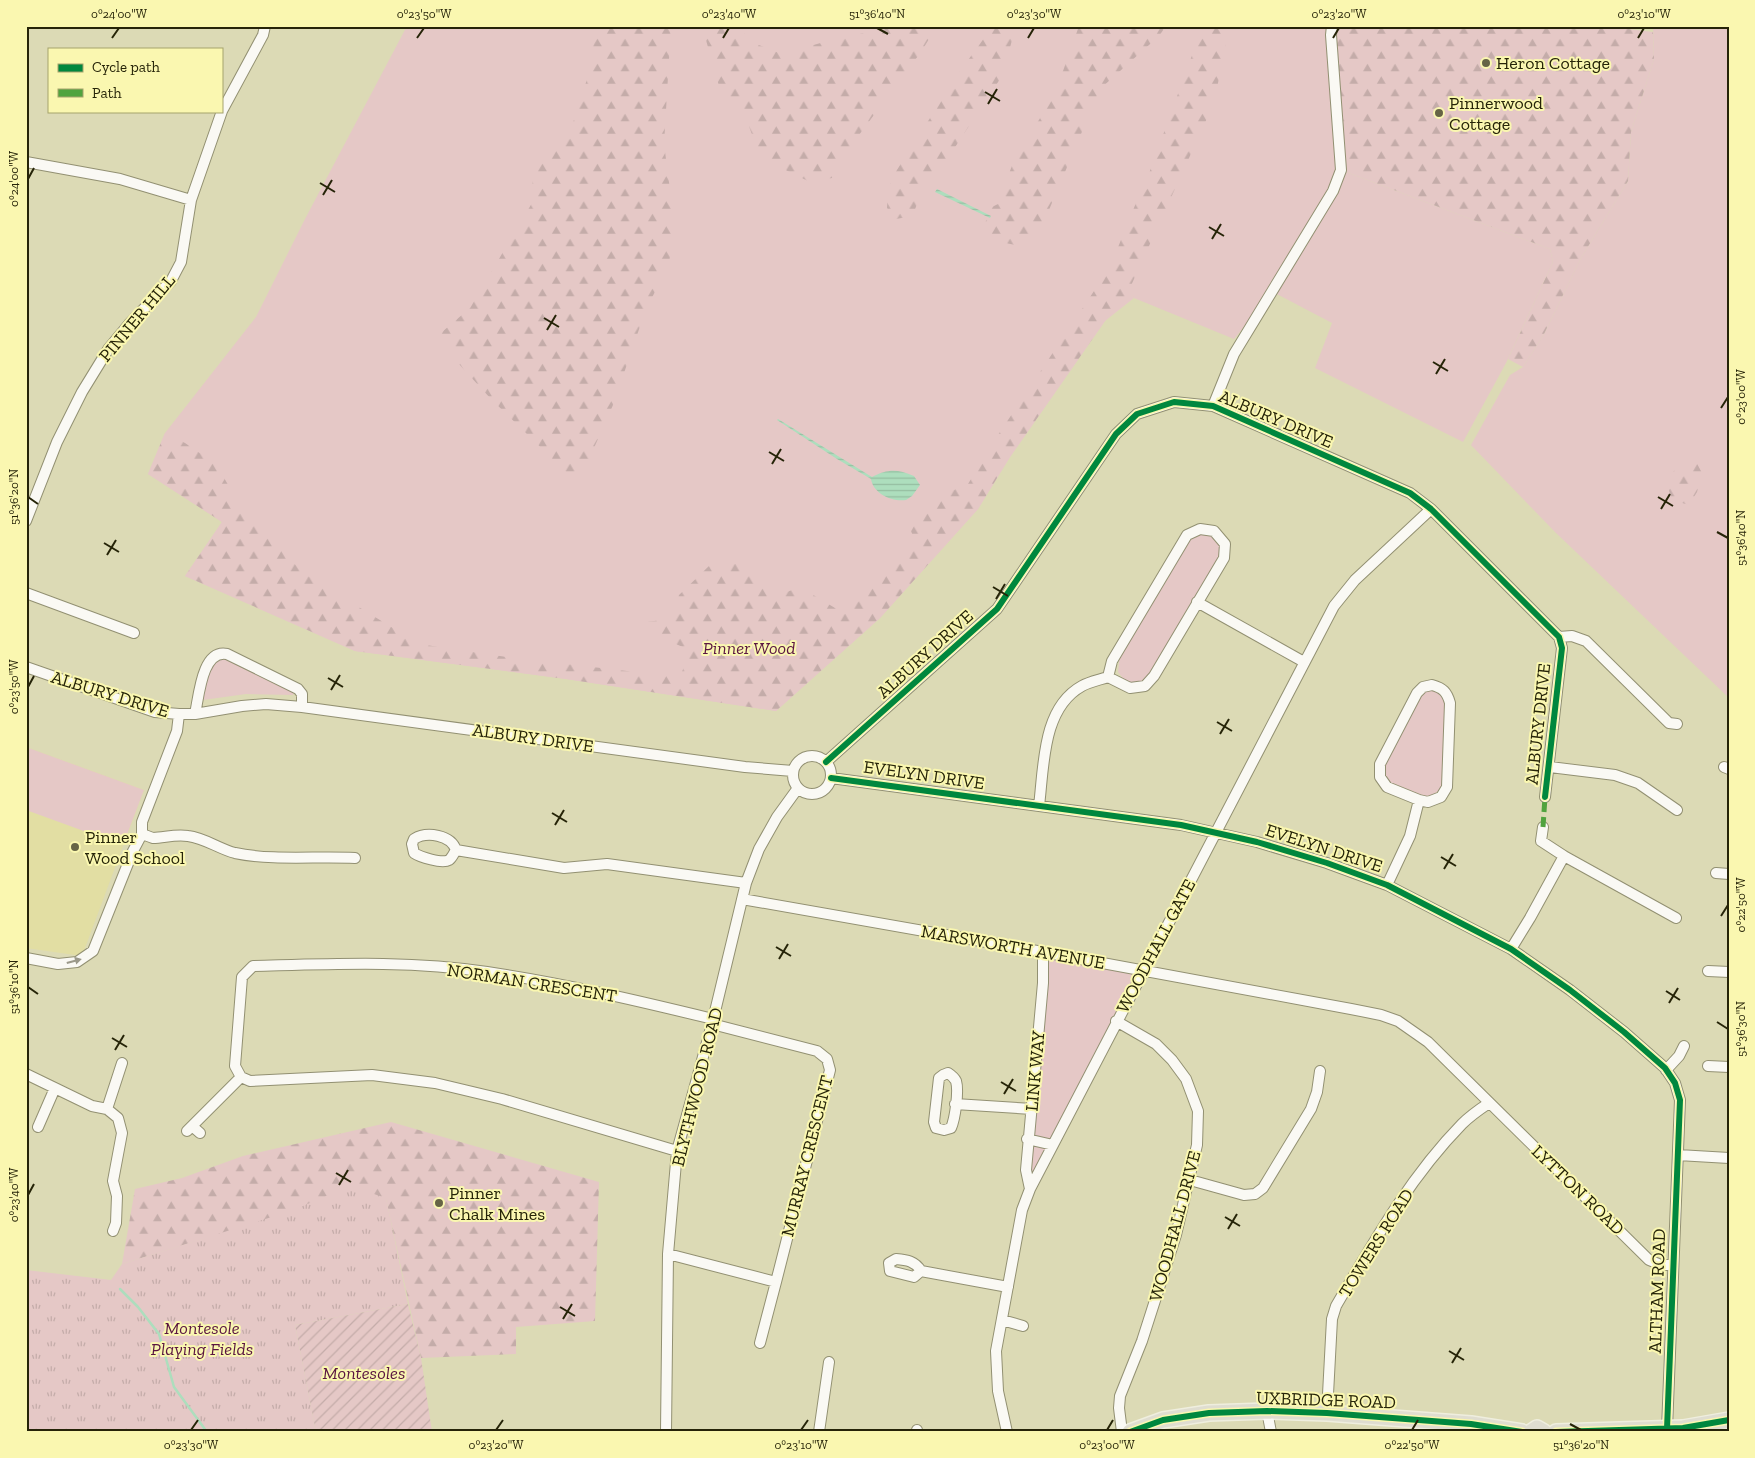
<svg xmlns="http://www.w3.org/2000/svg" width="1755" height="1458" viewBox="0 0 1755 1458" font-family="'Zilla Slab',serif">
	<defs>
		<pattern id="forest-firs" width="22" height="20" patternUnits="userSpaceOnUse" patternTransform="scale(1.25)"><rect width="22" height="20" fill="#e5c8c6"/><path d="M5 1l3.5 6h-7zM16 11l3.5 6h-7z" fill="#c4aca9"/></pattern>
		<pattern id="park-tufts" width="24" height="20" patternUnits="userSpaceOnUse" patternTransform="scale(1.25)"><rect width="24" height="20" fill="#e5c8c6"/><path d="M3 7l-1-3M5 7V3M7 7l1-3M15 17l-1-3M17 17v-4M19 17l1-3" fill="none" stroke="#c4aca9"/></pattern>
		<pattern id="garden-furrows" width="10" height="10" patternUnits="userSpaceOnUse" patternTransform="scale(1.25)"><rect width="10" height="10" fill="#e5c8c6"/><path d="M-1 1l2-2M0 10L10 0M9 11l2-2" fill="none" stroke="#c4aca9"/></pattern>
		<pattern id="water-rules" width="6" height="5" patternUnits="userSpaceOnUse" patternTransform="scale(1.25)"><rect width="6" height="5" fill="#addebd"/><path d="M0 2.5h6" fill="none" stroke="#95bea1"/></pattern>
	</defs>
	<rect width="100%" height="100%" fill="#dcdab5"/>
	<path fill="#e2dea3" d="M26,747L144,790L82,956L26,948Z"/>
	<path fill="#e5c8c6" d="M407,26H1334L1341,170L1550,249L1553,262L1506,363L1463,442L1315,368L1332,323L1273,292L1234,339L1134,298L1129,291L1105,321L1010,457L978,509L880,618L776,711L566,679L355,651L185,576L222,522L148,474L165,433L256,317L305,219Z
		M1653,26H1729V698L1555,532L1471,445L1510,375L1523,367L1544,334L1581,258L1628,181L1631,132L1654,59Z
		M1200,533L1212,535L1220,544V556L1147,678L1138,683L1126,682L1118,672L1120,654L1190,539Z
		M216,658H223L294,692L293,695L246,694L203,700L210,665Z
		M1434,689L1446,701L1442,788L1429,798L1389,782L1383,769L1422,693Z
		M26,747L144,790L125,840L92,834L26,810Z
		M1043,952L1144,970L1030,1189Z"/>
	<path fill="url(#forest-firs)" d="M600,26H671L664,144L674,220L669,265L646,309L613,405L578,484L491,399L435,338L470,308L532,203L533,161L569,135L590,70L594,40Z
		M702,26H738L751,42L782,54L845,36L881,31L892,26H937L921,52L853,143L832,178L810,182L761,158L745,116L719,86Z
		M993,26H1016L1002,76L938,173L920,196L914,212L907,217L896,219L887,208L888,190L895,173L960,71Z
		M1079,26H1166L1159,36L1100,89L1046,217L1021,246L990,240L982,233L990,208L998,204L1014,160L1042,115L1063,71Z
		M1205,26H1233L1226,43L1214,103L1129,290L1134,298L1105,321L1010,457L978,509L880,618L776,711L566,679L355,651L185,576L222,522L148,474L165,433L185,443L216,464L238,502L268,527L300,571L419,644L514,658L653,674L682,672L690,650L652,634L645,622L672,619L679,595L709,566L746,563L776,596L800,587L845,614L917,546L911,531L928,501L968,484L998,435L1110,267L1140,193L1147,179L1195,47Z
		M1334,26H1604L1653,32L1654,59L1631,132L1628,181L1581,258L1544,334L1523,367L1508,359L1553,262L1550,249L1341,170Z
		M1693,456L1702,473L1697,492L1689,505L1672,500L1665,478Z
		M391,1122L599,1182L595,1321L516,1327V1354L421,1358L386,1199L276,1219L203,1239L122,1264L135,1189L182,1178L243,1156Z"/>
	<path fill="url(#park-tufts)" d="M350,1186L386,1198L408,1304L295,1325L316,1432H26V1270L111,1280L122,1264L291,1211Z"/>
	<path fill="url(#garden-furrows)" d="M408,1304L421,1358L432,1432H316L295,1325Z"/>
	<path fill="url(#water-rules)" d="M937,189L991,216L990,218L935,192Z
		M778,419L872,477C888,469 897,469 914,476L920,485L912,496L906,500C891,502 873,493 871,479L837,459L777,420Z"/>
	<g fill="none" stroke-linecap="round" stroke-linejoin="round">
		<path stroke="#addebd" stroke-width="2.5" d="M120,1289L138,1307L159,1334L174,1387L207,1432"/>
		<g stroke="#929072" stroke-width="12">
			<path id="street" d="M26,162L120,179L191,200
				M1213,406L1234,354L1333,191L1341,170L1331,35L1332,26
				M26,521L57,442L82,392L109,348L129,324L171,281L181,262L191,200L222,111L263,35L265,26
				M1200,529L1214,531L1225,544L1224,558L1154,676L1145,686L1130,688L1108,677L1112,661L1187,535Z
				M26,593L134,633
				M1197,602L1304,662
				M1559,637L1572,636L1586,641L1669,723L1677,724
				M26,667L155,712L179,714H195L242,706L266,704L302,707L745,767L793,771
				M1432,685C1443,688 1447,692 1450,703L1447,787L1441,797L1428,802L1419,800L1387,787L1380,777V764L1417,693L1423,687Z
				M195,714C199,696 202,649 227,654L298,689L302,694V707
				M793 775a19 19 0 1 1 38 0a19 19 0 1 1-38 0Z
				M826,762L997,609L1116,434L1137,414L1174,402L1213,406L1410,493L1431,509L1559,637L1562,648L1545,797
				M1550,767L1615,775L1638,783L1677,810
				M1724,767L1729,769
				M831,778L1181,825L1257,842L1327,863L1387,885L1511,949L1570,990L1624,1032L1665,1068L1675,1083L1680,1100L1667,1429
				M1039,806C1044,766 1042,708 1082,686C1089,682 1099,680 1108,677
				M1543,827L1541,841L1564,856L1676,918
				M142,834C145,835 150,837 153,838C164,838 174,834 188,836C205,838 219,849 235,853C274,861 315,856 355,858
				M456,850C451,835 427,831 414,839L412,844L414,853C420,857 442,864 449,860C452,858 454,853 456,850L564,868L607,864L746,883
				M1716,873L1729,874
				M1387,885L1410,836L1419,800
				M742,899L1043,952L1351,1009L1381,1015L1398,1021L1428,1042L1649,1260L1661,1265H1673
				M1511,949L1530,918L1564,856
				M26,958L58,964L77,962L93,951L133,851L142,834V822L177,731L179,714
				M1708,971L1729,972
				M1116,1021L1156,1044L1172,1060L1186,1079L1198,1111L1197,1145L1176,1235L1142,1341L1120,1396L1119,1408L1122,1432
				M1708,1066L1729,1067
				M1666,1070L1679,1056L1684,1046
				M948,1073C951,1075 954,1077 956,1081C959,1091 955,1119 951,1128L944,1130L936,1128L934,1122L939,1078L943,1075Z
				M26,1074L92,1106L107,1109L122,1063
				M955,1104L1032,1109
				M107,1109L118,1118L122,1133L113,1181L117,1196L116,1223L113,1231
				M192,1126L200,1133
				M38,1127L55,1088
				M187,1131L241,1077
				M1027,1139L1053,1145
				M677,1151L502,1099L435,1083L372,1075L250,1081L241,1077L235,1066L242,977L253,966C331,964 410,960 487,972C563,983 639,1001 713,1019
				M1678,1155L1729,1158
				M1190,1180L1244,1195L1255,1194L1263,1188L1311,1109L1317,1092L1320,1071
				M1030,1189L1026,1170L1043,983V952
				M668,1254L776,1282L830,1070L827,1059L817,1051L712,1024
				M921,1271C915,1261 907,1260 896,1259L889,1263L890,1271L914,1277L921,1271L1008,1287
				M1002,1320L1023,1326
				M760,1343L776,1282
				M1267,1411L1271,1432
				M1327,1413L1332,1319L1336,1306C1373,1243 1410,1177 1462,1124C1470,1116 1480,1109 1489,1103
				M666,1432L668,1254L677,1151L712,1024L746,883L759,849L777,817L798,788
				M819,1432L829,1362
				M917,1432V1430
				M1007,1432L998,1391L996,1351L1022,1210L1030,1189L1334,606L1355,580L1431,509"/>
		</g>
		<g stroke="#efeede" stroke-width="18">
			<path id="primary" d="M1130,1432L1163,1420L1209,1413L1267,1411L1327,1413L1471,1424L1522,1432
				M1531,1432L1537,1428L1544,1432
				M1556,1432L1683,1428L1729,1420"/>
		</g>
		<use href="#street" stroke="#faf9f4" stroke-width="10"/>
		<use href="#primary" stroke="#dfddd0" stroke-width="15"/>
		<path stroke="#50a33e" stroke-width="5" stroke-dasharray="10 5" stroke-linecap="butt" d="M1543,827L1545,797"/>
		<g stroke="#faf7b0" stroke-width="9">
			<path id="cycleway" d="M826,762L997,609L1116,434L1137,414L1174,402L1213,406L1410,493L1431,509L1559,637L1562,648L1545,797
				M831,778L1181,825L1257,842L1327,863L1387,885L1511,949L1570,990L1624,1032L1665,1068L1675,1083L1680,1100L1667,1429
				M1130,1432L1163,1420L1209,1413L1267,1411L1327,1413L1471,1424L1522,1432
				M1556,1432L1683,1428L1729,1420"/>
		</g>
		<use href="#cycleway" stroke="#00873e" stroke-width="6"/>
	</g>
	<defs><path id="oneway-solid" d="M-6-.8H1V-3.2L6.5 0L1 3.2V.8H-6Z" transform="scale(1.25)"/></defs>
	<use fill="#9b998a" href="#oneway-solid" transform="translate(74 961) rotate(-15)"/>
	<path fill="none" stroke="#262408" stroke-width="2" d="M877,28L888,34M112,38L119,28M417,38L424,28M723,38L729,28M1028,38L1034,28M1333,38L1339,28M1638,38L1644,28M985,92L1000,101M988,104L997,89M28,179L34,168M320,183L335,192M323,195L332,180M1209,227L1224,236M1212,239L1221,224M544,318L559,327M547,330L556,315M1433,362L1448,371M1436,374L1445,359M1721,408L1728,397M769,452L784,461M772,464L781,449M28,497L38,504M1658,497L1673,506M1661,509L1670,494M1717,532L1728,538M104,543L119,552M107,555L116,540M993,587L1008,596M996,599L1005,584M328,678L343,687M28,687L34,676M331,690L340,675M1217,722L1232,731M1220,734L1229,719M552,813L567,822M555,825L564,810M1441,857L1456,866M1444,869L1453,854M1721,916L1728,905M776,947L791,956M779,959L788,944M28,987L38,994M1666,991L1680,1000M1669,1003L1678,988M1717,1022L1728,1029M112,1038L127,1047M115,1050L124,1035M1001,1082L1016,1091M1004,1094L1013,1079M336,1173L351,1182M339,1185L348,1170M28,1195L34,1184M1225,1217L1240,1226M1228,1229L1237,1214M560,1307L575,1316M563,1319L572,1304M1449,1351L1464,1360M1452,1363L1461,1348M1570,1424L1581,1430M191,1430L198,1420M496,1430L503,1420M801,1430L808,1420M1107,1430L1113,1420M1412,1430L1418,1420"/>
	<g fill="#666445" stroke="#faf7b0" stroke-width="2">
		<circle cx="1486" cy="63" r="5"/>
		<circle cx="1439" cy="113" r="5"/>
		<circle cx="75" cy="847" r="5"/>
		<circle cx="439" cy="1203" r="5"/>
	</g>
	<g text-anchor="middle" stroke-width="4" stroke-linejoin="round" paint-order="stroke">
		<g font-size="18" fill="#262408" stroke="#faf7b0" text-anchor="start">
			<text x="1496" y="69">Heron Cottage</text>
			<text x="1449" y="109">Pinnerwood<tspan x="1449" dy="21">Cottage</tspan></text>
			<text x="85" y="843">Pinner<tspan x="85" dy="21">Wood School</tspan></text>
			<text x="449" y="1199">Pinner<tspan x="449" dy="21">Chalk Mines</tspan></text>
		</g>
		<g font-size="18" fill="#262408" stroke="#faf7b0">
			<text transform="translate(137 318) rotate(-50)" y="6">PINNER HILL</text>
			<text transform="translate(1276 419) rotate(23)" y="6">ALBURY DRIVE</text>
			<text transform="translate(925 654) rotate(-42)" y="6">ALBURY DRIVE</text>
			<text transform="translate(110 694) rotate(17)" y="6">ALBURY DRIVE</text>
			<text transform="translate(1538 724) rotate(-84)" y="6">ALBURY DRIVE</text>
			<text transform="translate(533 738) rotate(8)" y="6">ALBURY DRIVE</text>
			<text transform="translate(924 775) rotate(8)" y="6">EVELYN DRIVE</text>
			<text transform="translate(1324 848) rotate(18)" y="6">EVELYN DRIVE</text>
			<text transform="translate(1156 946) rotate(-62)" y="6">WOODHALL GATE</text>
			<text transform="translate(1013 947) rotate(10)" y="6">MARSWORTH AVENUE</text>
			<text transform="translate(532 983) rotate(9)" y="6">NORMAN CRESCENT</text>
			<text transform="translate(1035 1071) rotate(-85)" y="6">LINK WAY</text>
			<text transform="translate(697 1087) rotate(-76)" y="6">BLYTHWOOD ROAD</text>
			<text transform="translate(807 1156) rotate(-76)" y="6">MURRAY CRESCENT</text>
			<text transform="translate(1578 1190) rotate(44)" y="6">LYTTON ROAD</text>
			<text transform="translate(1175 1226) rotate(-75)" y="6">WOODHALL DRIVE</text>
			<text transform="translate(1376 1243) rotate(-58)" y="6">TOWERS ROAD</text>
			<text transform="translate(1657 1291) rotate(-88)" y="6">ALTHAM ROAD</text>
			<text transform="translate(1326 1400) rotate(2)" y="6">UXBRIDGE ROAD</text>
		</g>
		<g font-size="18" font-style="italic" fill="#5a1541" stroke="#faf7b0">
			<text x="749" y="654">Pinner Wood</text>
			<text x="202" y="1334">Montesole<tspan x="202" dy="21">Playing Fields</tspan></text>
			<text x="364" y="1379">Montesoles</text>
		</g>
	</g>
	<rect width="1755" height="1458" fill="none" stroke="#faf7b0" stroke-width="55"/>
	<rect x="48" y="48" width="175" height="65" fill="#faf7b0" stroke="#a5a36d"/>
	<rect x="58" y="64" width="25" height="8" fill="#00873e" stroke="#a5a36d"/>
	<text x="92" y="72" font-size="15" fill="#262408">Cycle path</text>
	<rect x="58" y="89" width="25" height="8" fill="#50a33e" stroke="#a5a36d"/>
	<text x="92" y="98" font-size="15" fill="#262408">Path</text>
	<rect x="28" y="28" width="1700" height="1402" fill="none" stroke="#262408" stroke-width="2"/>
	<g font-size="12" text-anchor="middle" fill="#262408">
		<text x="119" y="18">0°24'00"W</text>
		<text x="424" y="18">0°23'50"W</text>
		<text x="729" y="18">0°23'40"W</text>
		<text x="877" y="18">51°36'40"N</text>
		<text x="1034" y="18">0°23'30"W</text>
		<text x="1339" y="18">0°23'20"W</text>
		<text x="1644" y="18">0°23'10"W</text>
		<text transform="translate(14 179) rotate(-90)" y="4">0°24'00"W</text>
		<text transform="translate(1741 397) rotate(-90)" y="4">0°23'00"W</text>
		<text transform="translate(14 497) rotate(-90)" y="4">51°36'20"N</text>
		<text transform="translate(1741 538) rotate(-90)" y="4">51°36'40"N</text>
		<text transform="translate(14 687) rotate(-90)" y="4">0°23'50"W</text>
		<text transform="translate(1741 905) rotate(-90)" y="4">0°22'50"W</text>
		<text transform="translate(14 987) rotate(-90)" y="4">51°36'10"N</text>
		<text transform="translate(1741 1029) rotate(-90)" y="4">51°36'30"N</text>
		<text transform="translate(14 1195) rotate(-90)" y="4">0°23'40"W</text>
		<text x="191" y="1449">0°23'30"W</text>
		<text x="496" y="1449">0°23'20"W</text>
		<text x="801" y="1449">0°23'10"W</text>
		<text x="1107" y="1449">0°23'00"W</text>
		<text x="1412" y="1449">0°22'50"W</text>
		<text x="1581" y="1449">51°36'20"N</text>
	</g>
</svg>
